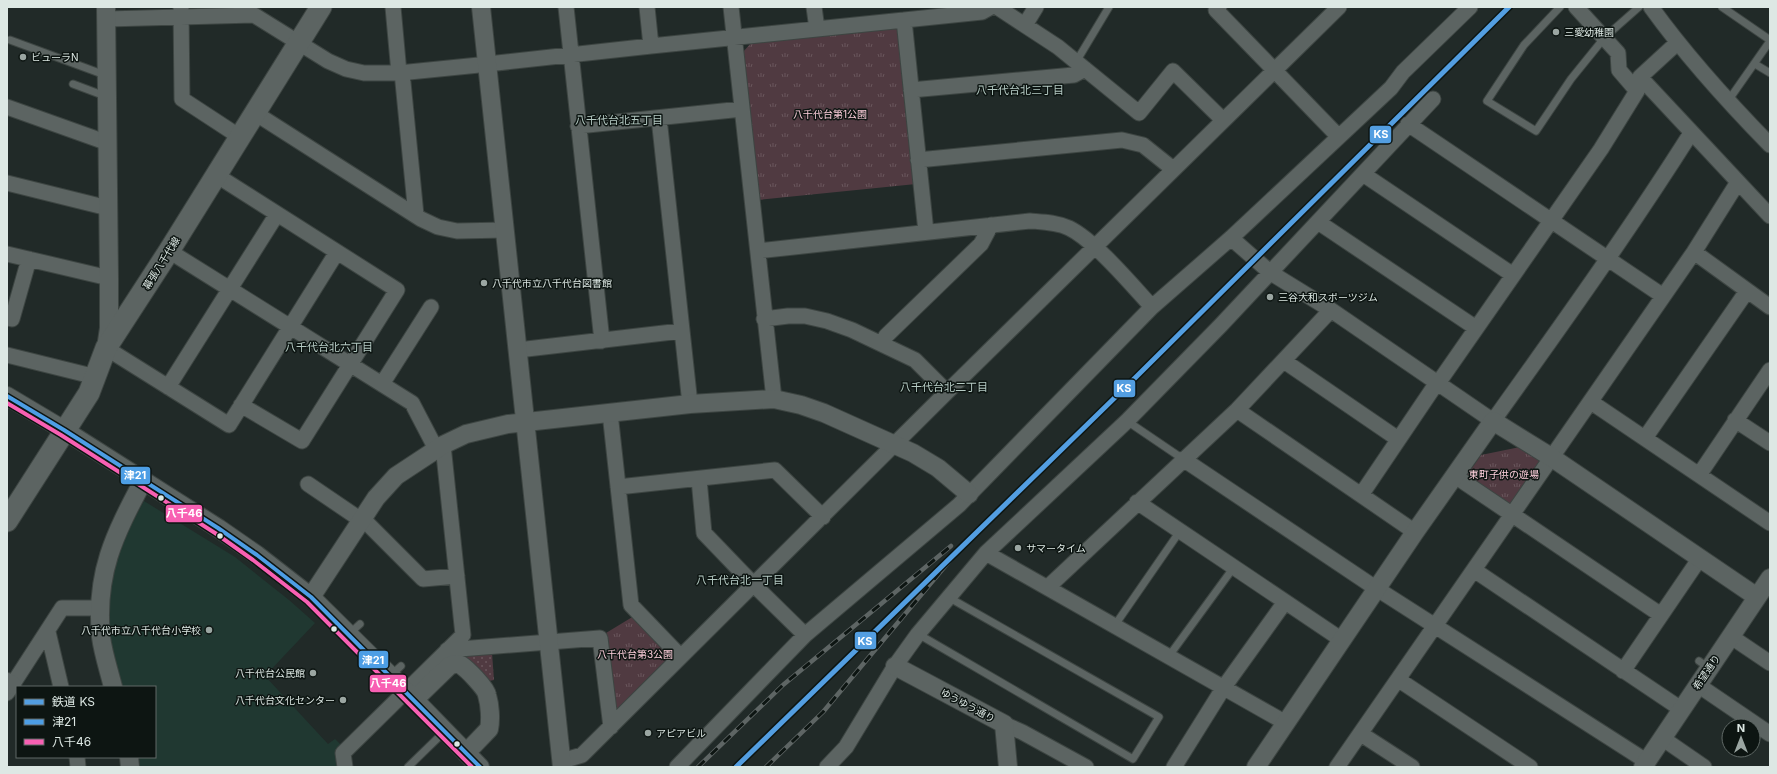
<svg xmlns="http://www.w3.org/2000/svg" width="1777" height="774" viewBox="0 0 1777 774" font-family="Inter,'Noto Sans JP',sans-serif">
	<defs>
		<pattern id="grass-dots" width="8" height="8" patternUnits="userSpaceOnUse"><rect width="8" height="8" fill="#503a41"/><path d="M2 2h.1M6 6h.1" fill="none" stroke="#69565c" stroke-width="1.8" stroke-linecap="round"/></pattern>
		<pattern id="park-tufts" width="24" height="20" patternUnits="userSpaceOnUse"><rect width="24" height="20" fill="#503a41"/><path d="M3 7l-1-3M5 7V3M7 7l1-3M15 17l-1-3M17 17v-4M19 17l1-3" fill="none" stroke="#69565c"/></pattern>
	</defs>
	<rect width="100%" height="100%" fill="#212a28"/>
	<path fill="#203831" d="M144,501L235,557L289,600L315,623L265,676L328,744L335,739L343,747L340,767H140L139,757H155V687H122L109,637V608L110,587L115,561L123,540Z"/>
	<path fill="url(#grass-dots)" d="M492,653L494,680L489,681L465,660L468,654Z"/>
	<path fill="url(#park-tufts)" d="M898,27L916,184L758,200L743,52L752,42Z
		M1520,447L1540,460V465L1513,506L1465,478L1481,455Z
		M634,616L672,656L617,711H616L606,633Z"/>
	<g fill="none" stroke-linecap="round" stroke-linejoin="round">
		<g stroke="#3d4542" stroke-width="9">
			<path id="service" d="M1560,7L1524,45L1487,101L1536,131L1571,79L1605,37L1639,7
				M1722,7L1770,40
				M10,40L105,75
				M1076,62L1109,7
				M1755,64L1770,73
				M73,84L105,96
				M1728,101L1770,41
				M1127,421L1183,459
				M1115,625L1180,531
				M349,634L360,624
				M918,634L1133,759L1159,717L948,597
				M1169,656L1234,567
				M1699,661L1709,668
				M391,675L401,666
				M408,767L445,731"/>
		</g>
		<g stroke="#3d4542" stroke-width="17">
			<path id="minor" d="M393,7L399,73
				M566,7L602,341
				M647,7L651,46
				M731,7L774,399
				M814,7L817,29
				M997,7L1058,47L1139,113L1173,71L1223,120
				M1219,7L1216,10L1338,136
				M1576,7L1618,53L1619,70L1637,91
				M1651,7C1687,57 1727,101 1770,145
				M181,8L182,99L240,137
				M107,19L254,15L328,61L346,69L364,73H399L479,65L651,46L982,12L991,7
				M904,20L926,232
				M1025,25L1036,7
				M402,72L416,215
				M1640,77L1770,216
				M911,90L1074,75L1085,69
				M7,107L108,143
				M255,113L421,219L438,227L457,231L505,230
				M659,118L690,404
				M1408,124L1663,296
				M578,126L742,109
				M918,160L1122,140L1143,145L1173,169
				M1363,174L1513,275
				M216,175L397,290L302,441L241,405
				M7,183L108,208
				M1318,222L1476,328
				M1231,238L1271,273L1331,310L1493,421C1561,326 1629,231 1691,133
				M169,251L412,403L436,449
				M758,251L1030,221C1043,222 1056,222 1069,228C1094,240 1132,285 1152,307
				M1694,252L1770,307
				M7,254L109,278
				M7,318L12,319L29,259
				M764,319L788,316H805L827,321L852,330L915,360L947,392
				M883,344L886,336L981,244L991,225
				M106,348L229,425L337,252
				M518,350L681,331
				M7,355L96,377
				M1284,361L1398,439
				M382,384L431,307
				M168,387L277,214
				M1591,402L1770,523
				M1237,410L1415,532
				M610,413L631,605L680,656
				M1735,420L1770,443
				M1645,438L1747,291
				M1183,459L1371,585L1646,761
				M1699,475L1770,370
				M1455,476L1661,615
				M699,479L704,533L754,585L805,635
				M308,484L361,520
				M618,487L775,470L823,517
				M1361,495L1434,387L1441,379L1601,149L1637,91L1640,77L1677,43
				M1137,502L1342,640
				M362,518L423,579L457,576
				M986,553L1286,723
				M1474,570L1681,709
				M1048,587L1237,410L1331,310
				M48,632L61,687
				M1730,636L1770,663
				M447,650L600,638L611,727
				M1623,671L1700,558
				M1399,680L1530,767
				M1698,685L1770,734
				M7,693L62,608H100
				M1004,724L1022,732L1086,767
				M1361,734L1412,767
				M1662,738L1704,767
				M77,757L78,767
				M562,761L582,755L947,392L1339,7
				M345,767L343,753L463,635L443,445
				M677,767L805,635L959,505L1152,307L1231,238L1391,88L1403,72L1470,7
				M827,767L846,747L895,666L918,634L986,553L1127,421L1221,325L1433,99
				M1174,767L1224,687L1285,602
				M1337,767L1694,252L1738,182"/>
		</g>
		<g stroke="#3d4542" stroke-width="20">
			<path id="tertiary" d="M481,7L562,767
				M106,348L109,328V278L106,7
				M7,396L64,430L218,528L257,555L311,597L406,691L480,767
				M311,597L376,498L396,476L443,445L466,434L508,424L690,404L774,399L801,405L824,413L913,453L938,468L969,494
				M895,666L1004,724L1008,767
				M7,682L12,685
				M113,687C109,671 103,653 101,637C95,573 114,536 143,481
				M415,699L449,666C453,664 457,663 461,665C467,669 486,688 487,695C490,705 491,720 489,729L466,753
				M129,757L130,767
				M1256,767L1415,532L1493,421L1551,457L1757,597
				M1643,767L1770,578"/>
		</g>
		<g stroke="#3d4542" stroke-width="23">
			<path id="secondary" d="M7,521L89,393L106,348L169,251L321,7"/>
		</g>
		<use href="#service" stroke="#5c6462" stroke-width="7"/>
		<use href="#minor" stroke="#5c6462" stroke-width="15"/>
		<use href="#tertiary" stroke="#5c6462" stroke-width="18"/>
		<use href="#secondary" stroke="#5c6462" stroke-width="21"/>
		<g stroke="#5e6564" stroke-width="4.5">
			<path id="rail" d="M698,767L783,685L951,546
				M766,767L823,712L957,552"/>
		</g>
		<use href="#rail" stroke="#0d1512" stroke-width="3" stroke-dasharray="9" stroke-linecap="butt"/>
		<g stroke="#0d1512" stroke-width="7">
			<path id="bus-1" d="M7,396L64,430L218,528L257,555L311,597L480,767"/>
		</g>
		<g stroke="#0d1512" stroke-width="7">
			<path id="bus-2" d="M7,403L61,435L215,533L253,560L307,602L472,767"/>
		</g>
		<use href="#bus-1" stroke="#4d9ee5" stroke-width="4"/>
		<use href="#bus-2" stroke="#f860b3" stroke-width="4"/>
		<g stroke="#0d1512" stroke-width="8">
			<path id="rail-1" d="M736,767L1136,377L1509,7"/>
		</g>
		<use href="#rail-1" stroke="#539ee1" stroke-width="5"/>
	</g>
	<g fill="#9ba6a2" stroke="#0d1512" stroke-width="1.5">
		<circle cx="1556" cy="32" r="4"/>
		<circle cx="23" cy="57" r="4"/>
		<circle cx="484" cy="283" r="4"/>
		<circle cx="1270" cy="297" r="4"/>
		<circle cx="1018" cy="548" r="4"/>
		<circle cx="209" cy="630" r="4"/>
		<circle cx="313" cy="673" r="4"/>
		<circle cx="343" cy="700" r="4"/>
		<circle cx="648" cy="733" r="4"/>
	</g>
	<g fill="#dde8e4" stroke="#0d1512" stroke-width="1.5">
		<circle cx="161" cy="498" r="3.5"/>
		<circle cx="220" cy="536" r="3.5"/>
		<circle cx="334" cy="629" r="3.5"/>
		<circle cx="457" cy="744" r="3.5"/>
	</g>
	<g text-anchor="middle" stroke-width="3" stroke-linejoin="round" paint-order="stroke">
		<g font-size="10" fill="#dde8e4" stroke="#0d1512" text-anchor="start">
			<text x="1564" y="36">三愛幼稚園</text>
			<text x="31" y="61">ビューラN</text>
			<text x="492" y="287">八千代市立八千代台図書館</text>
			<text x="1278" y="301">三谷大和スポーツジム</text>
			<text x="1026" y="552">サマータイム</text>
			<text x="201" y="634" text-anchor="end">八千代市立八千代台小学校</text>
			<text x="305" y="677" text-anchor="end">八千代台公民館</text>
			<text x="335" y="704" text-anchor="end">八千代台文化センター</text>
			<text x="656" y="737">アピアビル</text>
		</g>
		<g font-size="10" fill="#ffd0dd" stroke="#0d1512">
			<text x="830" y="118">八千代台第1公園</text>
			<text x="1504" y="478">東町子供の遊場</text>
			<text x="635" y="658">八千代台第3公園</text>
		</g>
		<g font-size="10" fill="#dde8e4" stroke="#0d1512">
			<text transform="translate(161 263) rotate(-58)" y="4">幕張八千代線</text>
			<text transform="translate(1706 672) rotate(-56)" y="4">希望通り</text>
			<text transform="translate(968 705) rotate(28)" y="4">ゆうゆう通り</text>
		</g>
		<g font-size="11" fill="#b5cac3" stroke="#0d1512">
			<text x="1020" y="94">八千代台北三丁目</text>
			<text x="619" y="124">八千代台北五丁目</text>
			<text x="329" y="351">八千代台北六丁目</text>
			<text x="944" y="391">八千代台北二丁目</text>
			<text x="740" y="584">八千代台北一丁目</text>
		</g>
	</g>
	<g stroke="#0d1512" stroke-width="1.5">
		<rect x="1369" y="125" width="23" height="19" rx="4" fill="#539ee1"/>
		<rect x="1113" y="379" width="23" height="19" rx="4" fill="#539ee1"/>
		<rect x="120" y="466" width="31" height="19" rx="4" fill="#4d9ee5"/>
		<rect x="165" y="504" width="38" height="19" rx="4" fill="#f860b3"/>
		<rect x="854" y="631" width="23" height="19" rx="4" fill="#539ee1"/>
		<rect x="358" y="650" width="31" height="19" rx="4" fill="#4d9ee5"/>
		<rect x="369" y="674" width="38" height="19" rx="4" fill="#f860b3"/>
	</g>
	<g font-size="11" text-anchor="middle" font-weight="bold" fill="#fff">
		<text x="1381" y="138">KS</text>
		<text x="1124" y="392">KS</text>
		<text x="135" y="479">津21</text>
		<text x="184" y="517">八千46</text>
		<text x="865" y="645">KS</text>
		<text x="373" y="664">津21</text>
		<text x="388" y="687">八千46</text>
	</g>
	<rect width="1777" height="774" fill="none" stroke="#dde8e4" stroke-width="16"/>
	<rect x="16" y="686" width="140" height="72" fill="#0d1512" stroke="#606966"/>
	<rect x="24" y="699" width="20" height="6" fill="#539ee1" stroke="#606966"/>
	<text x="52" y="706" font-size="12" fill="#dde8e4">鉄道 KS</text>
	<rect x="24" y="719" width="20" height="6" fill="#4d9ee5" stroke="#606966"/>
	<text x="52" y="726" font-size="12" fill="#dde8e4">津21</text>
	<rect x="24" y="739" width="20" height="6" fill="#f860b3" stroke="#606966"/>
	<text x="52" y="746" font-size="12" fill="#dde8e4">八千46</text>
	<g transform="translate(1741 738)"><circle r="19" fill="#0d1512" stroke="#606966"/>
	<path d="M0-3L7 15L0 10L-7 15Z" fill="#9ba6a2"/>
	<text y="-6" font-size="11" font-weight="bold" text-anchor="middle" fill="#dde8e4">N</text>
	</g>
</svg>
